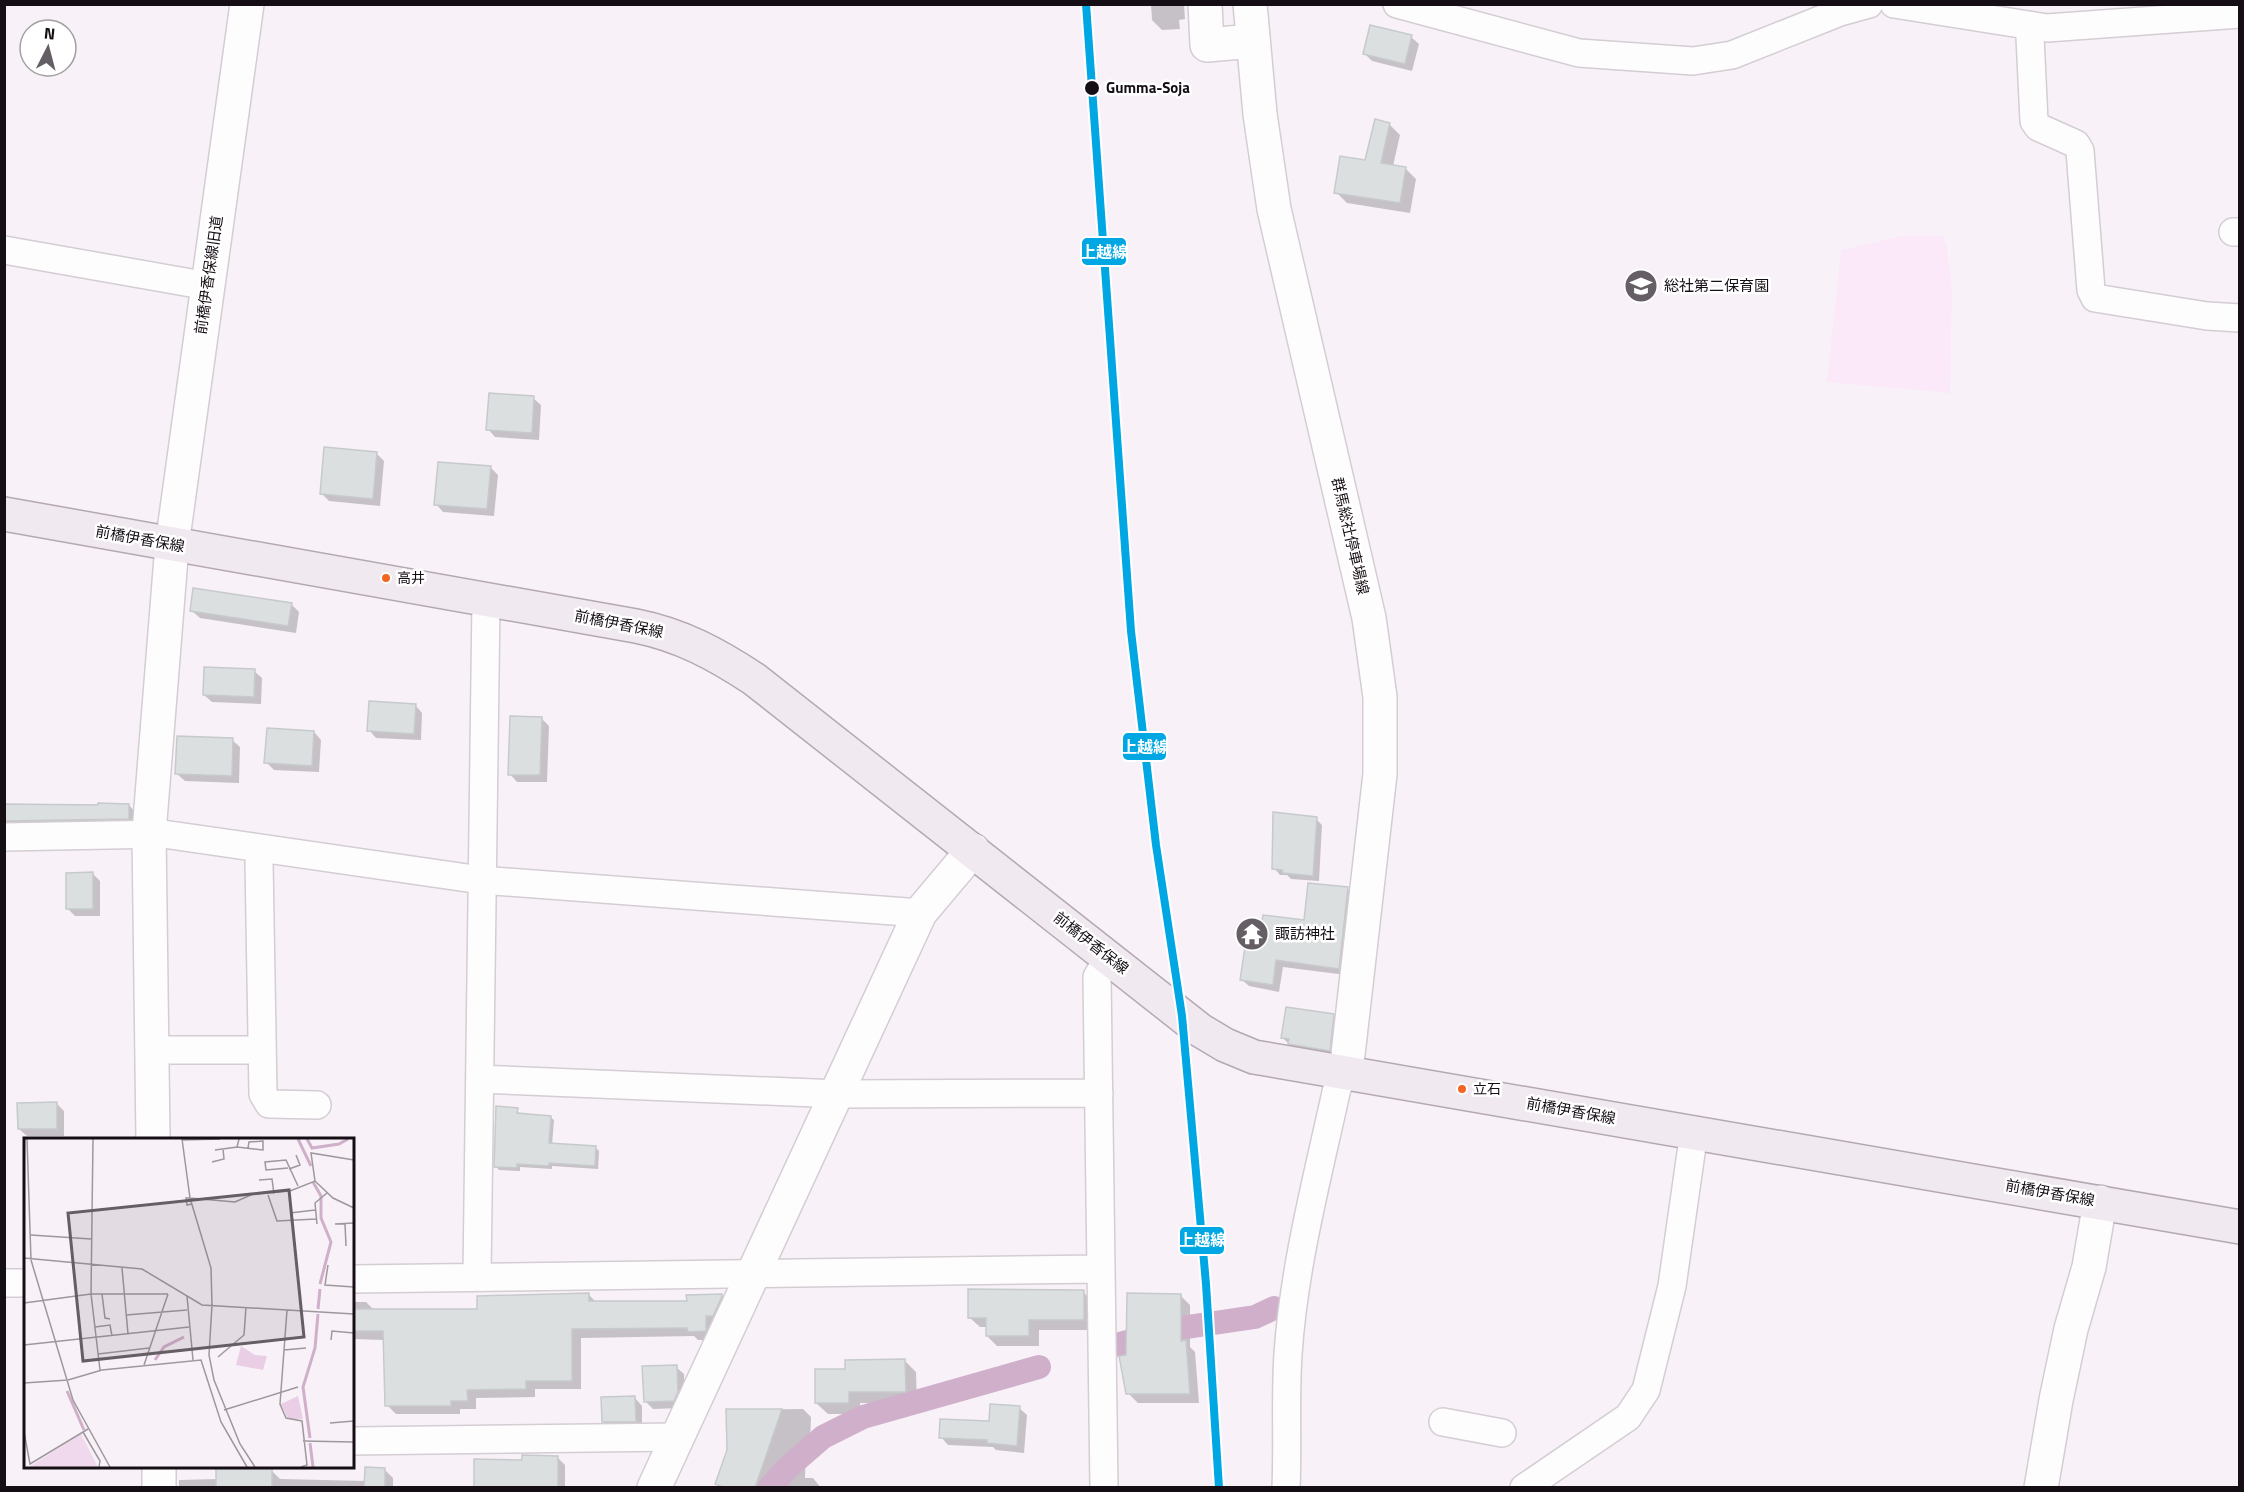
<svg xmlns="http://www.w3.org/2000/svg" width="2244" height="1492" viewBox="0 0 2244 1492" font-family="'Titillium Web','Noto Sans JP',sans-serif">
	<rect width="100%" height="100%" fill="#f8f2f8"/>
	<path fill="#fbe8f9" d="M1902,236H1943L1947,248L1952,289L1950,393L1827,382L1841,250Z"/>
	<path fill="#0003" d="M1151,4H1184L1185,19L1179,20L1180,29L1162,30L1152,20Z
		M1411,37L1419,44L1412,71L1372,61L1364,53Z
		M1389,124L1400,135L1393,166L1405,168L1416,179L1410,213L1347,203L1336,192L1366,162Z
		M533,398L541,405L539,440L495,437L488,429Z
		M376,453L384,461L380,506L329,501L321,493Z
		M490,467L498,475L494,516L443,512L436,504Z
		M291,604L299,612L296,633L200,618L192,611Z
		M254,671L262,678L261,704L212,702L204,695Z
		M415,705L422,713L421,740L376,738L369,730Z
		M541,718L549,726L547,782H517L510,774Z
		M314,732L321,740L319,772L274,770L266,762Z
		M232,740L240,747L239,783L185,781L177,774Z
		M4,804L129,805L136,813V826L4,829Z
		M1316,819L1322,825L1319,881L1291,879L1287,875H1280L1274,868Z
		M93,874L100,881V916H75L67,908Z
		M1347,889L1355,896L1346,975L1283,967L1279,992L1249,986L1241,979L1305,922Z
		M1333,1016L1345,1028L1341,1062L1294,1049L1283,1038Z
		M56,1103L64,1111V1136H27L19,1129Z
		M517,1110L520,1115L550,1117L554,1120L552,1145L595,1147L599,1151L598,1169L552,1166V1169L520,1167V1171L499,1170L496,1166Z
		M1083,1292L1093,1302V1330H1039V1346H997L987,1336V1327H980L969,1317Z
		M589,1295L596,1302H688L722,1295L730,1304L714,1340H698L694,1336L581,1338V1389H535V1397L476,1398V1409H460V1414H396L387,1405L385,1340L352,1339V1302H366L374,1310H478Z
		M1180,1295L1190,1305V1347L1195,1352L1199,1403H1138L1128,1393L1127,1356Z
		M905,1361L916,1372L917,1403H860V1414H828L816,1403L847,1371Z
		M676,1367L684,1374L685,1400L681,1408L653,1409L645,1401Z
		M635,1398L642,1406V1429H611L603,1422Z
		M1019,1408L1027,1415L1024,1453L996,1450L993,1447L948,1445L941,1437L990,1422Z
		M803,1409L811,1417L810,1445H806L805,1478H813L821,1488H721L717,1484L728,1451V1410Z
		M557,1457L565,1465V1488H476V1461H524Z
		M384,1469L393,1478V1488H179V1480L218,1479L271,1470L280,1479L366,1481Z"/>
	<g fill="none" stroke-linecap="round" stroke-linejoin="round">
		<path stroke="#d0afcb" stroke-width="24" d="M1108,1347L1180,1328L1255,1317L1274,1308
			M770,1488L785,1470L823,1437L863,1417L1039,1367"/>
	</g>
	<path fill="#dbdfe0" stroke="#c7cacc" stroke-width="1.5" d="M1370,25L1412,35L1405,64L1363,54Z
		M1375,119L1390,123L1381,163L1406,167L1400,203L1334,193L1340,156L1365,160Z
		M489,393L534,396L532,433L486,430Z
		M324,447L377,452L373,499L320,494Z
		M438,462L491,466L487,509L434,505Z
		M193,588L292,603L288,626L190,611Z
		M204,667L255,669L254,697L203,695Z
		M369,701L416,704L414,734L367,731Z
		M510,716L542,717L540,775H508Z
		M267,728L314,731L312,766L264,763Z
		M177,736L233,738L232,776L175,774Z
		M98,803L129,804V819L4,821V804L98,805Z
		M1273,812L1317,817L1313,876L1283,873L1282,870L1272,869Z
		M93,872V909H66V873Z
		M1308,883L1348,887L1339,969L1276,960L1273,985L1240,980L1247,934L1260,933L1263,915L1304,920Z
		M1286,1007L1334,1014L1330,1051L1288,1044L1289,1039L1281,1038Z
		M57,1102V1129H18L17,1103Z
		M496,1106L518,1108L517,1113L551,1116L549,1143L596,1146L595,1166L549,1163V1166L517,1164V1168L494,1167Z
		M968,1289L1084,1290V1320H1029V1336H986V1318H968Z
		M589,1293V1301H687L686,1295L722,1294V1296L713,1316H706V1331L688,1332L687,1328L572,1329V1381H526V1389L467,1390L468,1401H451V1406H385L383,1331H352V1309H477V1296Z
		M1127,1293L1181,1294V1341L1186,1340L1190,1394H1126L1119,1356L1126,1355Z
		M905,1359L906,1392H849V1403H815V1369H845V1360Z
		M677,1365L678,1392L674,1401L644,1402L642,1366Z
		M635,1396L636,1422H602L601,1397Z
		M990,1404L1020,1406L1017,1446L987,1443V1440L939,1438L940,1419L989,1421Z
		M726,1409H782L755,1488H726L715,1484L727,1450Z
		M522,1455L558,1456V1488L474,1487V1459L522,1460Z
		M216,1467L272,1468V1488H216Z
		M365,1467L385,1468V1488H364Z"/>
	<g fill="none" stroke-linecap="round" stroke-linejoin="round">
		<g stroke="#d4cdd3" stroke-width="30">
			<path id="minor" d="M1397,4L1579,53L1693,61L1732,55L1840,12L1869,4
				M1894,4L2047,28L2240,14
				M2032,27L2030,37L2034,121L2038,127L2076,144L2080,151L2091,290L2095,298L2207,316L2240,318
				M2233,232H2240
				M4,250L208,286
				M4,837L163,834L481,880L920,913
				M263,849L259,862L263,1094L269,1104L317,1105
				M151,1050H262
				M480,1079L838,1094L1099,1093
				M477,1276L486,601
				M352,1279L1100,1269
				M4,1283H26
				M1443,1422L1502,1433
				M352,1441L678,1437
				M1104,1488L1097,977L1109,957
				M1286,1488C1288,1443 1285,1399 1288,1354C1294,1265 1318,1175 1337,1088L1346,1072
				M1524,1488L1628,1417L1646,1390L1672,1286L1694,1132"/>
		</g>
		<g stroke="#d4cdd3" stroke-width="36">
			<path id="tertiary" d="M1205,4L1207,45L1253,41
				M153,1140L149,833L172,545L247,4
				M159,1466V1488
				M654,1488L920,913L973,850
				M2041,1488L2056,1400L2071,1329L2089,1267L2100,1202"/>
		</g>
		<g stroke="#d4cdd3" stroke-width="36">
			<path id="secondary" d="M1250,4L1260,114L1274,209L1369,618L1380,697V774L1346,1072"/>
		</g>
		<g stroke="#b5a8b3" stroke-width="36">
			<path id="primary" d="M4,514L636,626C681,635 716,654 754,679L1200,1030L1225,1045L1254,1057L2240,1227"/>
		</g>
		<use href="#minor" stroke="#fefdfe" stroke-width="27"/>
		<use href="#tertiary" stroke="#fefdfe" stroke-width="33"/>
		<use href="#secondary" stroke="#fefdfe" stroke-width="33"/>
		<use href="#primary" stroke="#f0e9ef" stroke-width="33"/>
		<g stroke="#fff" stroke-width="12">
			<path id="rail-1" d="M1086,4L1131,631L1156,845L1182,1016L1206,1284L1219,1488"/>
		</g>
		<use href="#rail-1" stroke="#00a7e3" stroke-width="8"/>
	</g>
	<defs>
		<g id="school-disc" transform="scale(1.725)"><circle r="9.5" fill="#655e64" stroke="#fff"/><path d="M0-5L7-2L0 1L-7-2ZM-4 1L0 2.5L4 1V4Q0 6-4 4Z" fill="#fff"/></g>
		<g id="temple-disc" transform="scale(1.725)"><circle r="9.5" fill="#655e64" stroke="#fff"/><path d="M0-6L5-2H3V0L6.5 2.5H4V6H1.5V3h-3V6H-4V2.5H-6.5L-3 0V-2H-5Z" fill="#fff"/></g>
	</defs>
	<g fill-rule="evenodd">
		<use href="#school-disc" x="1641" y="286"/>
		<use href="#temple-disc" x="1252" y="934"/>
	</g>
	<circle fill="#160e15" stroke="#fff" stroke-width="2" cx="1092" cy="88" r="8"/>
	<g fill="#f26522" stroke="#fff" stroke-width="2">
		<circle cx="386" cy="578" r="5"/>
		<circle cx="1462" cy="1089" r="5"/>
	</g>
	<g text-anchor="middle" stroke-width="5" stroke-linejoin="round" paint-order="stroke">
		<g font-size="14" fill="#160e15" stroke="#fff" text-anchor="start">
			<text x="397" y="583">高井</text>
			<text x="1473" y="1094">立石</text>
		</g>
		<g font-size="15" font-weight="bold" fill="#160e15" stroke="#fff" text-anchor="start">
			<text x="1106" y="93">Gumma-Soja</text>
		</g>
		<g font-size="15" fill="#160e15" stroke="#fff">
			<text transform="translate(209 275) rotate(-82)" y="5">前橋伊香保線旧道</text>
			<text transform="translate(1350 536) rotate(77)" y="5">群馬総社停車場線</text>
			<text transform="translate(140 539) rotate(10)" y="5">前橋伊香保線</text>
			<text transform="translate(619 624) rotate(11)" y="5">前橋伊香保線</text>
			<text transform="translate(1091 943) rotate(38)" y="5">前橋伊香保線</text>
			<text transform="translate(1571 1111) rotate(10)" y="5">前橋伊香保線</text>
			<text transform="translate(2050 1193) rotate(10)" y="5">前橋伊香保線</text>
		</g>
		<g font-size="15" fill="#160e15" stroke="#fff" text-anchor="start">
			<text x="1664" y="291">総社第二保育園</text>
			<text x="1275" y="939">諏訪神社</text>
		</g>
	</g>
	<g transform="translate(24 1138)">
		<rect width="330" height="330" fill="#f8f2f8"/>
		<path d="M217,208L231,217L243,218L239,232L212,227ZM274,258L279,281H264L257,266Z" fill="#eacee6"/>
		<path d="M57,296L74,329H5Z" fill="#f0d9ed"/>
		<path fill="none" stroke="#d0afcb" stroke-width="3" d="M274,1L287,28M283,1L288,10L315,6L324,1M289,44L297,58V80L307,104L296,146M294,171L296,151M131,222L140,209L160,199M43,253L60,292M286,300L279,249L291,210L294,176M286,305L289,329"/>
		<path fill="none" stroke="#9e979d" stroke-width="1.5" d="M3,1L7,122M69,1L67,156L76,232M158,1L166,60H162L163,67L168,66M158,2L196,1M213,9L239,12V3L225,4L224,10M191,12L213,9L215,1M188,24L200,21L199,11M264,30L242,32L241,24L262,22L274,48M265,31L276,27L272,17M235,42L248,41L250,56M291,43L287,15L330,22M244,57L253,83L292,81M166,60L211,64L229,56L266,53L291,43L309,60L330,70M166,60L187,130L188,167M266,75L291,72M293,86L291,65L303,55M311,86L330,85M321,86L322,108M7,97L67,101M0,120L118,131L178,167L330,176M7,122L49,262L86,329M304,127L301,147L330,149M98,130L104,196M78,156L81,180L86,181M163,158L169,222M0,165L67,156H144M188,167L185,217L190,242L216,306L231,329M263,172L256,266L262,280L278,283L283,327L277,329M102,177L163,172M71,189L86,187L88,198M307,202L308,193L330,195M0,207L165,189M260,212L282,210M74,216L125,210M194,219L220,197L222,169M120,227L144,156M0,245L44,242L78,232L177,222L197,284L223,329M200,272L274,249M306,285L330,283M0,294L6,326L64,291M59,294L76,323L75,329M279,303L330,304"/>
		<path fill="#655e64" fill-opacity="0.15" stroke="#655e64" stroke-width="3" d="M265,52L280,199L59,223L44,75Z"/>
		<rect width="330" height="330" fill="none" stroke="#160e15" stroke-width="3"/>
	</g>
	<g stroke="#fff" stroke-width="2">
		<rect x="1081" y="237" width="46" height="29" rx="6" fill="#00a7e3"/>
		<rect x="1122" y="732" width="45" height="29" rx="6" fill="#00a7e3"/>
		<rect x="1179" y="1226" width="46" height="29" rx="6" fill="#00a7e3"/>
	</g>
	<g font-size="16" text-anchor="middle" font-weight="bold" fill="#fff">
		<text x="1104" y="258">上越線</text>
		<text x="1145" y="753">上越線</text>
		<text x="1202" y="1246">上越線</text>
	</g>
	<rect width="2244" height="1492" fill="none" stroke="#160e15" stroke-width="12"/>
	<g transform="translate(48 48) rotate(6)"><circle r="28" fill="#ffffff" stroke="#a29fa1" stroke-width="1.5"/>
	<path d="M0-4.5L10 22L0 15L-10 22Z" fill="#655e64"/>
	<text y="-9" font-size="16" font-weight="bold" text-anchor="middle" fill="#160e15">N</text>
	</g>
</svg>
